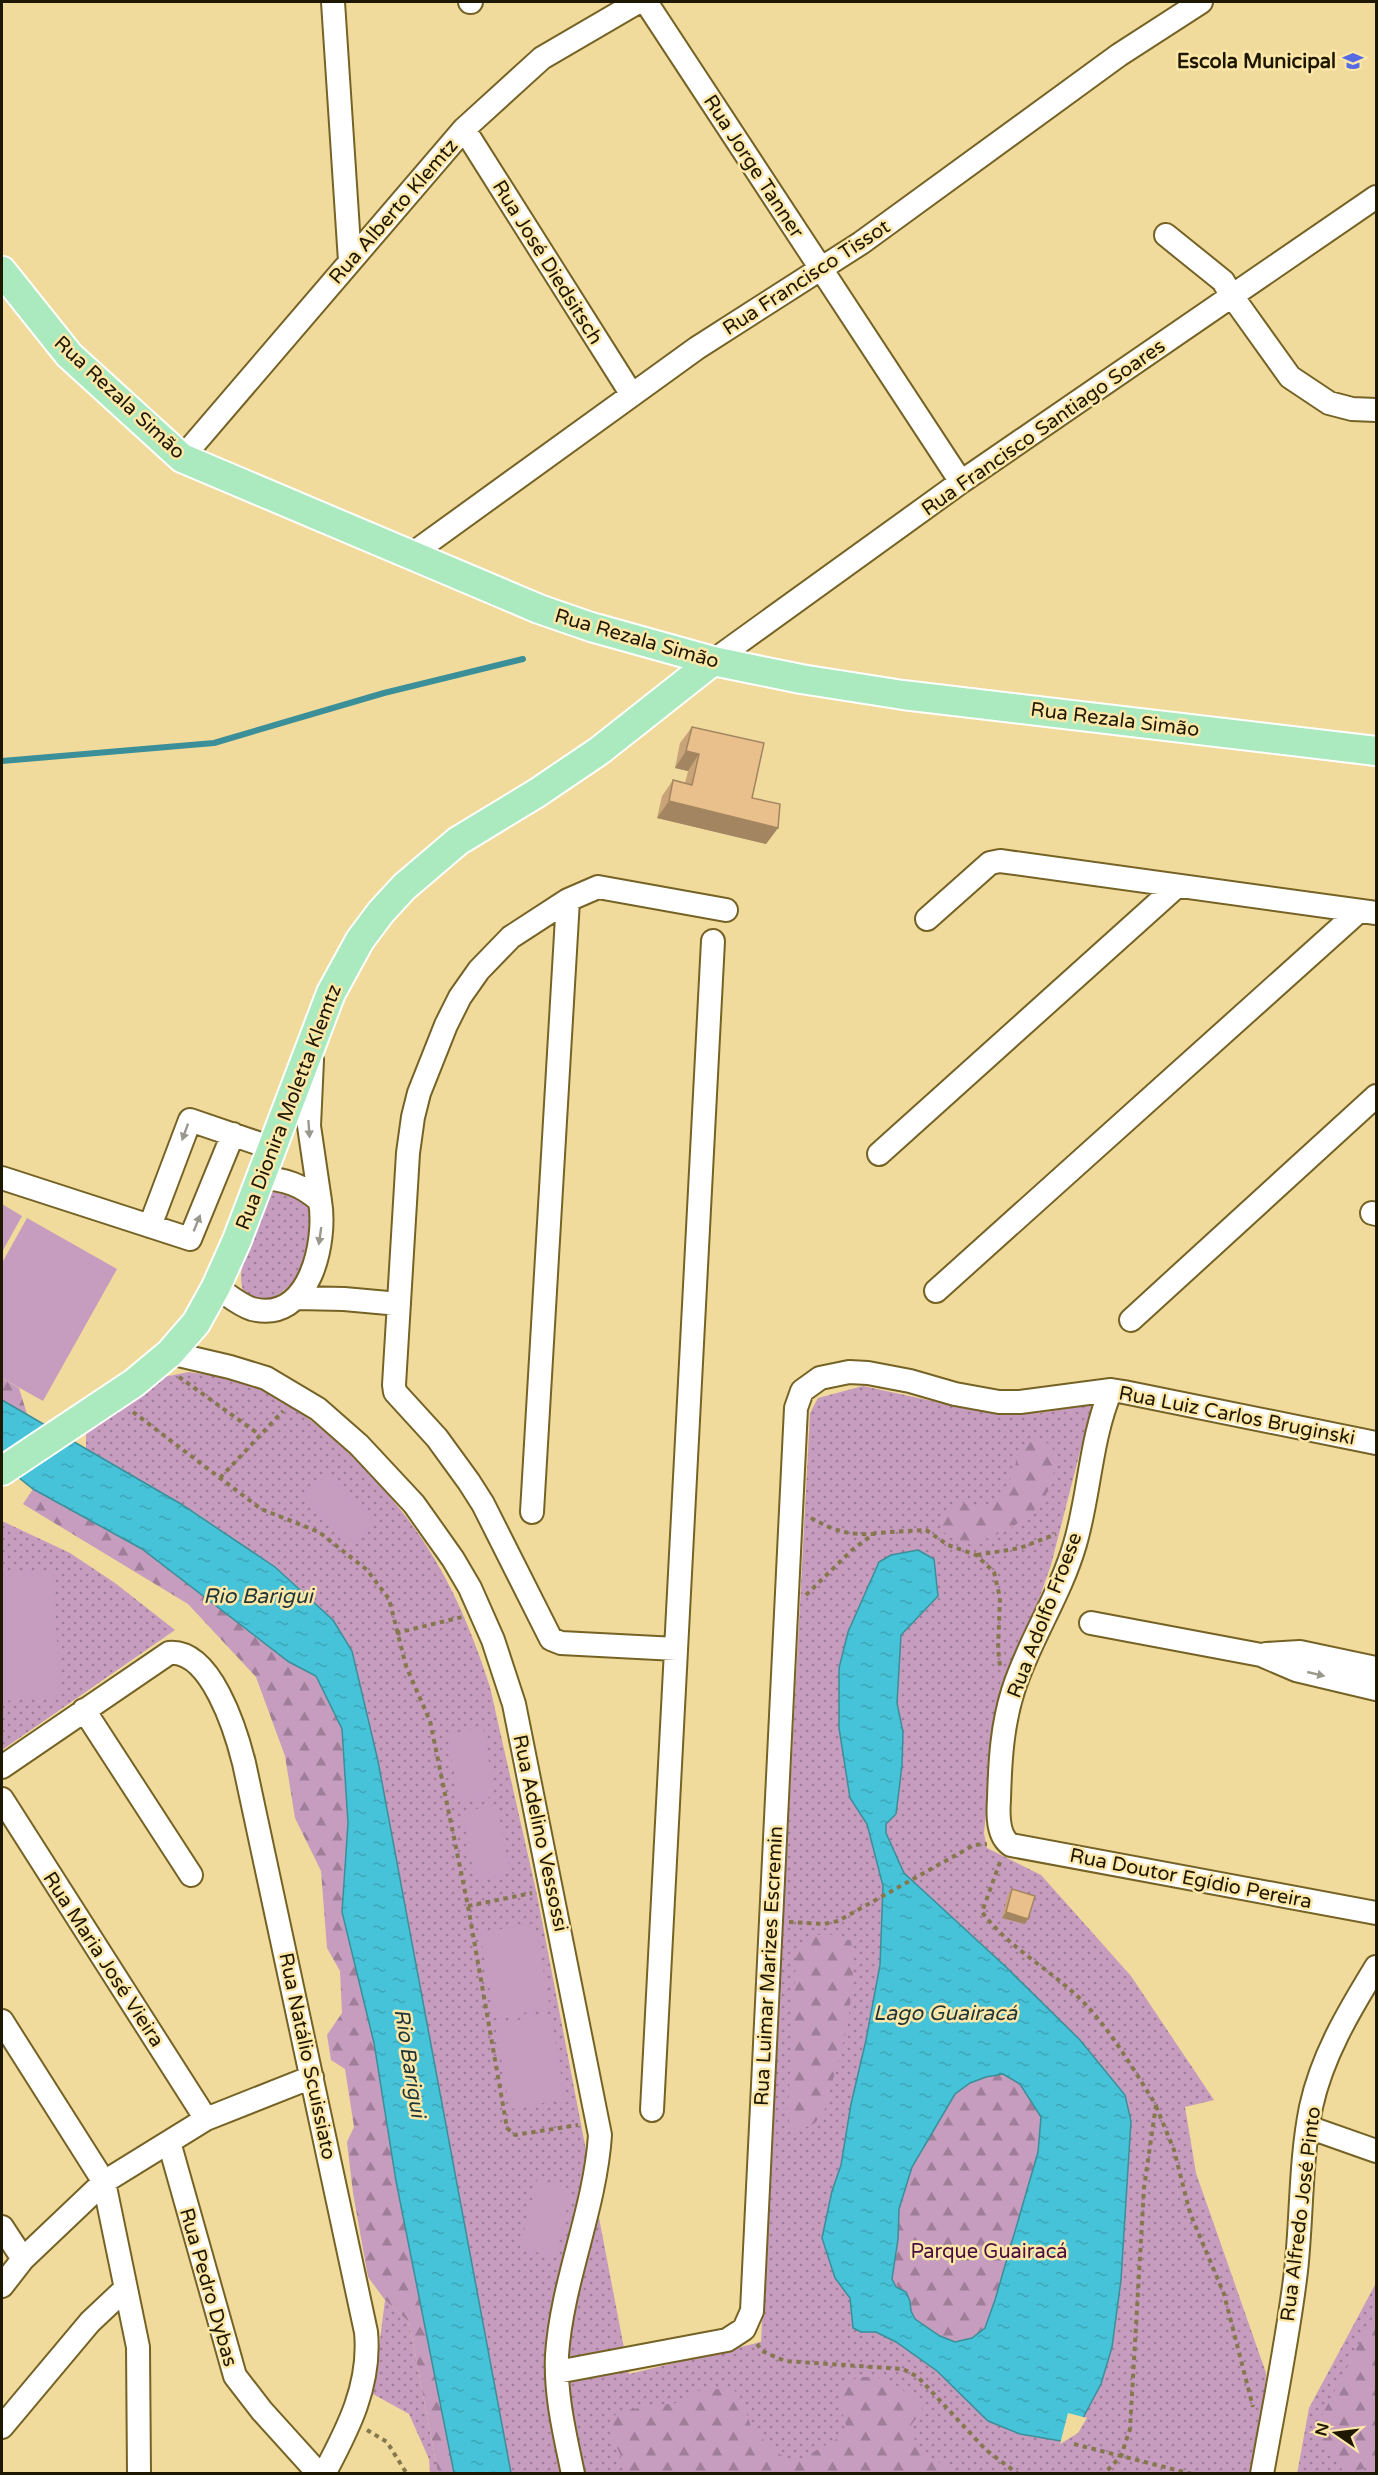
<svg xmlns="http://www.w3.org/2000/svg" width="1378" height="2475" viewBox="0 0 1378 2475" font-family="'Varela Round',sans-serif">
	<defs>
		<pattern id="green-dots" width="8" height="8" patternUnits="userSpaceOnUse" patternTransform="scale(1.5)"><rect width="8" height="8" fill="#c69cbf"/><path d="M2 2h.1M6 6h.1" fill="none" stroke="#a07e99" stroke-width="1.8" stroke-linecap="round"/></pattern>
		<pattern id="forest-firs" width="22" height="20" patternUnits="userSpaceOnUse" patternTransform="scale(1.5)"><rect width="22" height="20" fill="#c69cbf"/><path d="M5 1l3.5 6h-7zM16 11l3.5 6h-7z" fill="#a07e99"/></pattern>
		<pattern id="water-ripples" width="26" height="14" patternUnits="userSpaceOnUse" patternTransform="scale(1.5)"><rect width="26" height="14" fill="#46c2d9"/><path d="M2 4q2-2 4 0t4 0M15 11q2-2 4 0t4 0" fill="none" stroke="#3da6b8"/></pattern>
	</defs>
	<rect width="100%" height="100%" fill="#f0db9c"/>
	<path fill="url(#green-dots)" d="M276,1190L295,1192C300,1197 309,1203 311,1210C314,1217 312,1226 310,1233C304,1266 299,1287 265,1301L246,1297C230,1271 257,1222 267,1196Z
		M189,1372C210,1375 231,1378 251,1385C285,1398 315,1422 341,1446C419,1518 458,1587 490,1687L537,1895L629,2374L761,2342L810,1413L818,1398L863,1386L974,1410L1004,1413H1038L1092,1405L1051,1565L1003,1700L994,1736L984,1833L987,1848L1041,1875L1131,1976L1214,2100L1185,2107L1196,2173L1266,2373L1265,2407L1253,2473H511L378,1762L352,1651L333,1620L275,1567L181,1504L86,1451V1430L158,1378Z
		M2,1521L70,1553L115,1583L175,1630L2,1750Z
		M1376,2283V2473L1297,2474L1309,2408Z
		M385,2300L409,2322L438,2473H430L429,2459L409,2414L373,2394Z"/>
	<path fill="url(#forest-firs)" d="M2,1378L19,1388L27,1414L2,1400Z
		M1034,1439H1043L1053,1449L1055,1469L1045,1498L1032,1513L1008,1530L973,1544L956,1539L941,1531C941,1516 944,1507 958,1501C991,1514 1003,1500 1014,1470C1016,1464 1017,1457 1020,1452C1023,1447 1030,1443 1034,1439Z
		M33,1489L142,1549L289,1662L316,1676L342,1729L348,1823L343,1912L374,2043L396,2181L454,2473H438L409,2322L385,2300L368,2277L353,2193L347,2142L354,2127L345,2069L331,2060L327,2035L342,2013L340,1971L327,1948L321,1871L295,1818L285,1756L256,1677L188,1604L23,1504Z
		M817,1935H836L851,1941L854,1962L848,2024L825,2109L815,2123L800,2130L790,2126L788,2113L796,1955L801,1943Z
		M1003,2074C1018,2083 1038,2099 1041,2118C1045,2146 1024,2198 1016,2226C1009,2252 998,2306 985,2327C969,2353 930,2336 914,2317C910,2312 912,2306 909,2300C905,2293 896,2287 892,2279L898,2239L899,2209L912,2167L955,2094L970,2083L986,2077Z
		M1376,2311V2466L1345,2473L1313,2433Z
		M860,2377C895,2377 895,2386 921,2404L922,2411L911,2425L915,2441L924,2455L961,2473H625L620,2454L608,2428L611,2417L626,2410L676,2403L697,2391L714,2389L734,2390L743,2401L751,2427L775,2452L790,2459H801L838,2438L846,2426C841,2404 831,2385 860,2377Z"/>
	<path fill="#c69cbf" d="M2,1204L22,1216L2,1252Z
		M27,1218L117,1269L43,1401L2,1378V1263Z
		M326,1474L376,1521L355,1544L304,1497Z
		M52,1570L61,1696L2,1701V1574Z
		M483,1728L495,1796L460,1803L447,1734Z
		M497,1805L510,1873L475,1880L462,1812Z
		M535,1923L550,2008L495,2018L480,1933Z
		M551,2014L565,2099L510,2109L495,2024Z
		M537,2180L572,2189L555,2257L520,2248Z"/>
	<path fill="url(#water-ripples)" stroke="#3a8f98" stroke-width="1.5" fill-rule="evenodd" d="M2,1400L181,1504L275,1567L333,1620L352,1651L378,1761L511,2473H454L396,2181L374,2043L342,1912L348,1823L342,1729L316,1676L289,1662L142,1549L33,1489L2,1464Z
		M918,1550L934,1559L938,1596L901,1635L897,1703L903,1732L902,1766L896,1814L886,1824V1833L904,1873L1005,1966L1080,2040L1125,2095L1131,2121L1121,2280L1112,2347L1101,2384L1076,2431L1061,2441L1020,2434L988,2421L937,2371L896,2342L876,2332H861L853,2328L850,2298L835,2278L822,2238L832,2191L841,2165L851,2104L866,2040L880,1965L883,1886L867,1824L850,1798L839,1728V1668L848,1632L879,1562L891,1555ZM1003,2074L1020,2084L1041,2117L1038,2152L995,2300L985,2328L972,2338L955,2342L940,2336L915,2319L911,2311L910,2301L906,2292L896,2287L892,2279L898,2239L899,2209L912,2167L955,2094L970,2083L986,2077Z"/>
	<path fill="#f0db9c" d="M1068,2413L1087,2418L1078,2433L1060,2444Z"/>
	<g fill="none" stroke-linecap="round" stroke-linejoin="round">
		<path stroke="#3a8f98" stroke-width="6" d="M2,761L214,743L384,693L523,659"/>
		<g stroke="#756225" stroke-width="26">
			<path id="minor" d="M333,2L350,261
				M470,2H471
				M646,2L961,482
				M464,129L632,395
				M1166,235L1223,281L1232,296L1290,377L1329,403L1352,409L1376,410
				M182,458L464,129L542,58L638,2
				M412,554L697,348L861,243L1119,55L1201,2
				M713,661L961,482L1376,197
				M927,919L990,863L1000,861L1376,913
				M312,1060L309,1126L320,1201
				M879,1154L1177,886
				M2,1178L190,1239L233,1134
				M1372,1213L1376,1214
				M150,1226L190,1120L272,1148
				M216,1287C227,1294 239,1305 252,1309C310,1324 327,1241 320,1201C302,1185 285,1179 261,1178
				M936,1291L1359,911
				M297,1298L344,1299L399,1304
				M1131,1320L1376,1096
				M170,1353L230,1367L266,1378L318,1409L359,1445L414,1504L453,1559L470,1588L493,1640L514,1704L600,2135C595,2210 562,2281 557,2355C555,2395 565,2435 573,2474
				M1111,1390C1090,1440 1090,1493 1075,1544C1060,1596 1029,1640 1013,1691C1002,1726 1000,1762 999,1799C998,1813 997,1836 1011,1845L1376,1913
				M532,1512L568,900
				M1091,1623L1261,1655L1296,1670L1376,1689
				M676,1649L561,1643L551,1639L483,1504L469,1482L437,1438L395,1392L394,1385L408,1153L413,1117L419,1093L446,1025L460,997L479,970L511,937L568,900L598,887L726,910
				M1266,1654L1300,1652L1376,1668
				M84,1710L191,1875
				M2,1767L169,1653C211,1649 236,1731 244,1763L366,2332C371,2385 348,2429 324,2474
				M2,1799L206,2119
				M2,2021L104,2182L138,2347L139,2474
				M652,2110L713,941
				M1308,2127L1376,2151
				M169,2142L235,2376L262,2411L319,2474
				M2,2227L23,2259
				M2,2286L23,2259L104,2182L206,2119L312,2077
				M557,2372L727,2340L744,2329L752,2311L796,1408L802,1391L820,1378L849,1372L868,1373L910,1381L955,1394L999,1402H1020L1111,1390L1124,1392L1376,1443
				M2,2427L90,2322L125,2289
				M1262,2474C1274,2406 1288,2339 1296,2271C1302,2217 1300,2161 1311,2107C1322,2056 1349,2011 1376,1967"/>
		</g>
		<g stroke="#fff" stroke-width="32">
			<path id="major" d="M2,271L69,355L182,458L539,609L591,627L713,661L801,679L903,695L1376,751
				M2,1471L134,1383L170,1353L196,1323L216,1287L237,1240L331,993L360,940L381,912L404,887L458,841L537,793L599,751L713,661"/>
		</g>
		<path stroke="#86784d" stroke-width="4" stroke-dasharray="4.5 4.5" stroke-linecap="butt" d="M179,1377L260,1435
			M133,1412L261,1509L319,1532L367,1570L389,1599L406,1666L430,1721L468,1906L507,2128L515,2135L578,2125
			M220,1478L283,1411
			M811,1518C835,1531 847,1535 875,1534
			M977,1555L1020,1548L1056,1534
			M806,1595L852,1550L875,1533L926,1530L948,1545L976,1555L994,1572L1000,1598L998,1649L1000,1666
			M396,1633L462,1617
			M1000,1862L982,1912C1011,1951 1056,1972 1088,2007C1115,2037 1135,2072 1156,2105L1144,2188L1130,2429L1121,2456L1104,2474
			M468,1906L532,1893
			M789,1922L824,1924L838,1921L974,1845L987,1844
			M1156,2106L1174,2150L1190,2213L1224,2294L1253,2407
			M757,2344L762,2351L785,2361L903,2369L918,2377L986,2450L1018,2474
			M367,2430L387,2442L407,2474
			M1074,2444L1192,2474"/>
		<use href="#minor" stroke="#fff" stroke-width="22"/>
		<use href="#major" stroke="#aaeabe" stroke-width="28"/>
	</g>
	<path fill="#c8a478" d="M692,727L778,828L766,844L657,818L662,796L673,780L685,783L688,771L675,768L680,743Z
		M1012,1889L1025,1924L1002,1918L1008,1894Z"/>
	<path fill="#a38661" d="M686,751L699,754L688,771L675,768Z
		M669,801L778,828L766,844L657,818Z
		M1006,1912L1028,1919L1025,1924L1002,1918Z"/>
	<path fill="#e9bf8b" stroke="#a38661" stroke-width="1.5" d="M692,727L764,743L752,798L780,804L778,828L669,801L673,780L692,785L699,754L686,751Z
		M1012,1889L1035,1896L1028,1919L1006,1912Z"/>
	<defs><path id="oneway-solid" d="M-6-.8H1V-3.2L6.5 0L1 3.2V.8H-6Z" transform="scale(1.5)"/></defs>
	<g fill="#9a978d">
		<use href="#oneway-solid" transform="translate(309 1129) rotate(86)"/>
		<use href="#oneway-solid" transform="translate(185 1132) rotate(110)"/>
		<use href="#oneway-solid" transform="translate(197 1223) rotate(-68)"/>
		<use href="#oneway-solid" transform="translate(320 1236) rotate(98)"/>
		<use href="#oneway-solid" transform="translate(1316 1674) rotate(13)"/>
	</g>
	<defs>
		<g id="school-bare" transform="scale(1.62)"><path d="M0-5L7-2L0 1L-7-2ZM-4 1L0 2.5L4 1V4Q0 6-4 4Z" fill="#566be1" stroke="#fde8a9" stroke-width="2.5" paint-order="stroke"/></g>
	</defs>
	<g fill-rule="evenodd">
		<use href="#school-bare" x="1353" y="61"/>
	</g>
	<g text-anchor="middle" stroke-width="5" stroke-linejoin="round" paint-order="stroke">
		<g font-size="20" font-weight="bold" fill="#1f1801" stroke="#fde8a9" text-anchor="end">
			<text x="1336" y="68">Escola Municipal</text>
		</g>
		<g font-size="20" fill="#1f1801" stroke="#fde8a9">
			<text transform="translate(754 166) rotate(57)" y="7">Rua Jorge Tanner</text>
			<text transform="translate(393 211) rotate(-49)" y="7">Rua Alberto Klemtz</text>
			<text transform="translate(548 262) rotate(58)" y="7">Rua José Diedsitsch</text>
			<text transform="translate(806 277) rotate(-33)" y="7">Rua Francisco Tissot</text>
			<text transform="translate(120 397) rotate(43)" y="7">Rua Rezala Simão</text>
			<text transform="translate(1043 427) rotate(-35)" y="7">Rua Francisco Santiago Soares</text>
			<text transform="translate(637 638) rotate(16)" y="7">Rua Rezala Simão</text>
			<text transform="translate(1115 719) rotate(7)" y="7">Rua Rezala Simão</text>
			<text transform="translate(288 1107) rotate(-69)" y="7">Rua Dionira Moletta Klemtz</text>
			<text transform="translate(1237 1415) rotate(11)" y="7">Rua Luiz Carlos Bruginski</text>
			<text transform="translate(1044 1615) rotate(-69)" y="7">Rua Adolfo Froese</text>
			<text transform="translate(541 1833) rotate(78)" y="7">Rua Adelino Vessossi</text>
			<text transform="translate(1191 1878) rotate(11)" y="7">Rua Doutor Egídio Pereira</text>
			<text transform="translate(104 1959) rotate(57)" y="7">Rua Maria José Vieira</text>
			<text transform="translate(768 1966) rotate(-87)" y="7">Rua Luimar Marizes Escremin</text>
			<text transform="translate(308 2056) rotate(78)" y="7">Rua Natálio Scuissiato</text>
			<text transform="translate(1300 2214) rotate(-83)" y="7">Rua Alfredo José Pinto</text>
			<text transform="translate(209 2287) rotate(74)" y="7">Rua Pedro Dybas</text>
		</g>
		<g font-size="20" fill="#490c43" stroke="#fde8a9">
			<text x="989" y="2258">Parque Guairacá</text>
		</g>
		<g font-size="21" font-style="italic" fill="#1f3539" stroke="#fde8a9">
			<text x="258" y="1603">Rio Barigui</text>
			<text x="945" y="2020">Lago Guairacá</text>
			<text transform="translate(410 2063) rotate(81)" y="7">Rio Barigui</text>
		</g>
	</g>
	<rect width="1378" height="2475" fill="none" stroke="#1f1801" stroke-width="6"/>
	<g transform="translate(1336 2433) rotate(284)" stroke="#fde8a9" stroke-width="4.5" paint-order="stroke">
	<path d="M0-4.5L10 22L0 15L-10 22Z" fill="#1f1801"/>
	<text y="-9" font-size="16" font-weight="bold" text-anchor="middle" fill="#1f1801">N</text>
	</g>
</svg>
